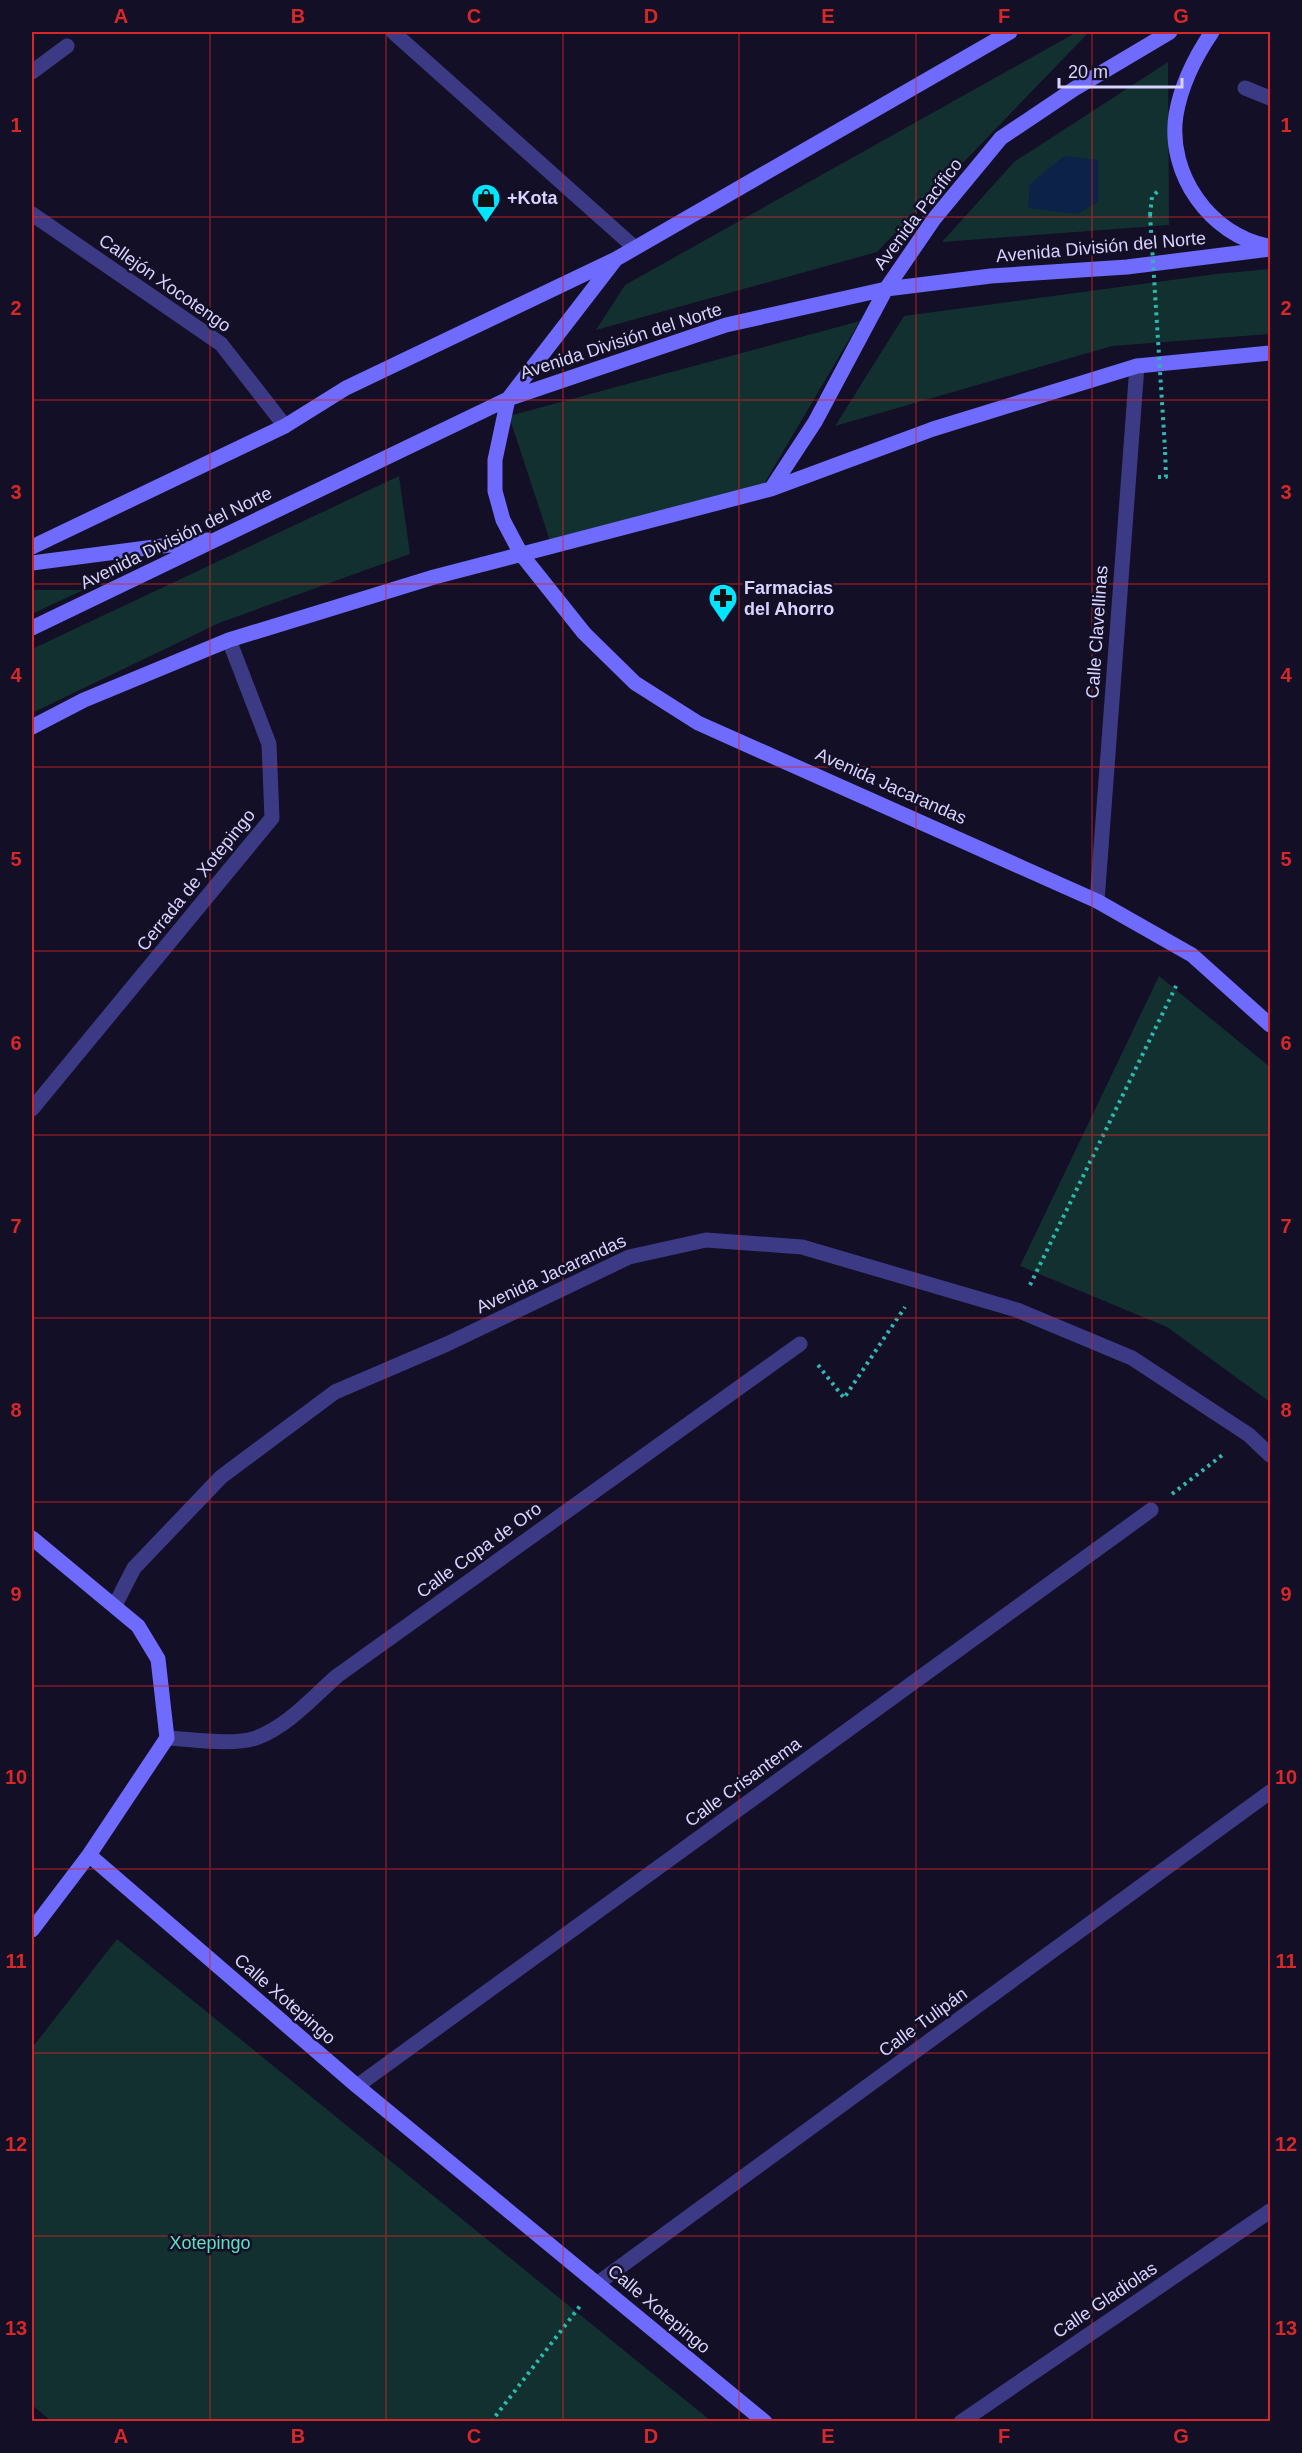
<svg xmlns="http://www.w3.org/2000/svg" width="1302" height="2453" viewBox="0 0 1302 2453" font-family="Helvetica,sans-serif">
	<rect width="100%" height="100%" fill="#130f26"/>
	<path fill="#12302f" d="M1077,32H1089L877,252L596,330L625,285Z
		M1168,62L1169,225L942,242L1014,162Z
		M1270,269V334L1112,346L835,426L904,316L1216,274Z
		M860,321L764,484L550,541L509,416Z
		M399,476L410,554L219,623L32,713V649Z
		M32,590H83L32,614Z
		M1159,976L1270,1067V1402L1167,1327L1020,1266Z
		M117,1939L711,2421H51L32,2405V2048Z"/>
	<path fill="#0c2248" d="M1064,156L1098,160V202L1077,214L1028,208L1030,184Z"/>
	<g fill="none" stroke-linecap="round" stroke-linejoin="round">
		<path stroke="#2fb8b0" stroke-width="4" stroke-dasharray="3 4.5" stroke-linecap="butt" d="M1150,215L1152,197L1158,191
			M1158,477H1166L1165,449
			M1030,1285L1178,982
			M818,1365L844,1398L905,1307
			M1172,1494L1225,1453
			M491,2422L580,2306"/>
		<path stroke="#3d3a85" stroke-width="15" d="M1245,88L1270,98"/>
		<path stroke="#3d3a85" stroke-width="15" d="M393,32L634,247
			M32,72L67,46
			M32,214L221,344L285,426
			M1097,901L1137,366
			M32,1109L272,818L269,744L229,640
			M115,1605L134,1568L221,1477L335,1392L447,1344L629,1257L706,1240L802,1247L1017,1310L1132,1358L1249,1435L1270,1455
			M167,1738C191,1739 233,1746 256,1738C288,1726 312,1698 337,1676L800,1344
			M357,2086L1151,1510
			M598,2283L1270,1792
			M961,2422L1270,2211"/>
		<path stroke="#6f6bff" stroke-width="15" d="M1212,32C1195,57 1181,85 1176,115C1167,174 1210,235 1268,246
			M616,259L508,399L495,460V491L503,520L521,554L584,633L635,683L698,723L1097,901L1192,955L1270,1025
			M771,489L815,422L886,289L934,219L1001,138L1074,89L1170,32
			M32,547L285,426L346,388L616,259L1010,32
			M32,563L208,540
			M32,628L508,399L726,325L886,289L991,276L1127,267L1270,249
			M32,727L84,700L229,640L434,577L771,489L933,429L1137,366L1270,353
			M32,1538L138,1626L158,1659L167,1738L89,1855L32,1930
			M89,1855L357,2086L765,2422"/>
		<path stroke="#2fb8b0" stroke-width="4" stroke-dasharray="3 4.5" stroke-linecap="butt" d="M1150,215L1165,449"/>
	</g>
	<path fill="none" stroke="#d62828" stroke-width="1.5" stroke-opacity="0.55" d="M210,32V2422M386,32V2422M563,32V2422M739,32V2422M916,32V2422M1092,32V2422M32,217H1270M32,400H1270M32,584H1270M32,767H1270M32,951H1270M32,1135H1270M32,1318H1270M32,1502H1270M32,1686H1270M32,1869H1270M32,2053H1270M32,2236H1270"/>
	<defs>
		<g id="shop-pin" transform="scale(1.5)"><path d="M0 17L-7.5 6A9.5 9.5 0 1 1 7.5 6Z" fill="#00e5ff" stroke="#130f26"/><path d="M-5-2.5h2.3a2.7 3.5 0 0 1 5.4 0H5L5.5 6h-11ZM-1.5-2.5h3a1.5 2.3 0 0 0-3 0Z" fill="#111"/></g>
		<g id="pharmacy-pin" transform="scale(1.5)"><path d="M0 17L-7.5 6A9.5 9.5 0 1 1 7.5 6Z" fill="#00e5ff" stroke="#130f26"/><path d="M-2-6h4v4h4v4h-4v4h-4v-4h-4v-4h4Z" fill="#111"/></g>
	</defs>
	<g fill-rule="evenodd">
		<use href="#shop-pin" x="486" y="198"/>
		<use href="#pharmacy-pin" x="723" y="598"/>
	</g>
	<g text-anchor="middle" stroke-width="5" stroke-linejoin="round" paint-order="stroke">
		<g font-size="18" font-weight="bold" fill="#d9d4ff" stroke="#130f26" text-anchor="start">
			<text x="507" y="204">+Kota</text>
			<text x="744" y="594">Farmacias<tspan x="744" dy="21">del Ahorro</tspan></text>
		</g>
		<g font-size="18" fill="#d9d4ff" stroke="#130f26">
			<text transform="translate(918 214) rotate(-53)" y="6">Avenida Pacífico</text>
			<text transform="translate(1101 247) rotate(-5)" y="6">Avenida División del Norte</text>
			<text transform="translate(165 283) rotate(35)" y="6">Callejón Xocotengo</text>
			<text transform="translate(621 341) rotate(-18)" y="6">Avenida División del Norte</text>
			<text transform="translate(176 538) rotate(-26)" y="6">Avenida División del Norte</text>
			<text transform="translate(1097 632) rotate(-86)" y="6">Calle Clavellinas</text>
			<text transform="translate(891 786) rotate(24)" y="6">Avenida Jacarandas</text>
			<text transform="translate(196 880) rotate(-51)" y="6">Cerrada de Xotepingo</text>
			<text transform="translate(551 1274) rotate(-25)" y="6">Avenida Jacarandas</text>
			<text transform="translate(479 1550) rotate(-36)" y="6">Calle Copa de Oro</text>
			<text transform="translate(743 1782) rotate(-36)" y="6">Calle Crisantema</text>
			<text transform="translate(285 1999) rotate(41)" y="6">Calle Xotepingo</text>
			<text transform="translate(923 2022) rotate(-36)" y="6">Calle Tulipán</text>
			<text transform="translate(1105 2300) rotate(-34)" y="6">Calle Gladiolas</text>
			<text transform="translate(659 2309) rotate(40)" y="6">Calle Xotepingo</text>
		</g>
		<g font-size="18" fill="#5fe0c0" stroke="#130f26">
			<text x="210" y="2249">Xotepingo</text>
		</g>
	</g>
	<rect width="1302" height="2453" fill="none" stroke="#130f26" stroke-width="66"/>
	<path d="M1059 78v9h123v-9" fill="none" stroke="#d9d4ff" stroke-width="3"/>
	<text x="1068" y="78" font-size="18" fill="#d9d4ff" stroke="#130f26" stroke-width="4.5" paint-order="stroke">20 m</text>
	<rect x="33" y="33" width="1236" height="2387" fill="none" stroke="#d62828" stroke-width="2"/>
	<g font-size="20" text-anchor="middle" font-weight="bold" fill="#d62828">
		<text x="121" y="23">A</text>
		<text x="298" y="23">B</text>
		<text x="474" y="23">C</text>
		<text x="651" y="23">D</text>
		<text x="828" y="23">E</text>
		<text x="1004" y="23">F</text>
		<text x="1181" y="23">G</text>
		<text x="16" y="132">1</text>
		<text x="1286" y="132">1</text>
		<text x="16" y="315">2</text>
		<text x="1286" y="315">2</text>
		<text x="16" y="499">3</text>
		<text x="1286" y="499">3</text>
		<text x="16" y="682">4</text>
		<text x="1286" y="682">4</text>
		<text x="16" y="866">5</text>
		<text x="1286" y="866">5</text>
		<text x="16" y="1050">6</text>
		<text x="1286" y="1050">6</text>
		<text x="16" y="1233">7</text>
		<text x="1286" y="1233">7</text>
		<text x="16" y="1417">8</text>
		<text x="1286" y="1417">8</text>
		<text x="16" y="1601">9</text>
		<text x="1286" y="1601">9</text>
		<text x="16" y="1784">10</text>
		<text x="1286" y="1784">10</text>
		<text x="16" y="1968">11</text>
		<text x="1286" y="1968">11</text>
		<text x="16" y="2151">12</text>
		<text x="1286" y="2151">12</text>
		<text x="16" y="2335">13</text>
		<text x="1286" y="2335">13</text>
		<text x="121" y="2443">A</text>
		<text x="298" y="2443">B</text>
		<text x="474" y="2443">C</text>
		<text x="651" y="2443">D</text>
		<text x="828" y="2443">E</text>
		<text x="1004" y="2443">F</text>
		<text x="1181" y="2443">G</text>
	</g>
</svg>
